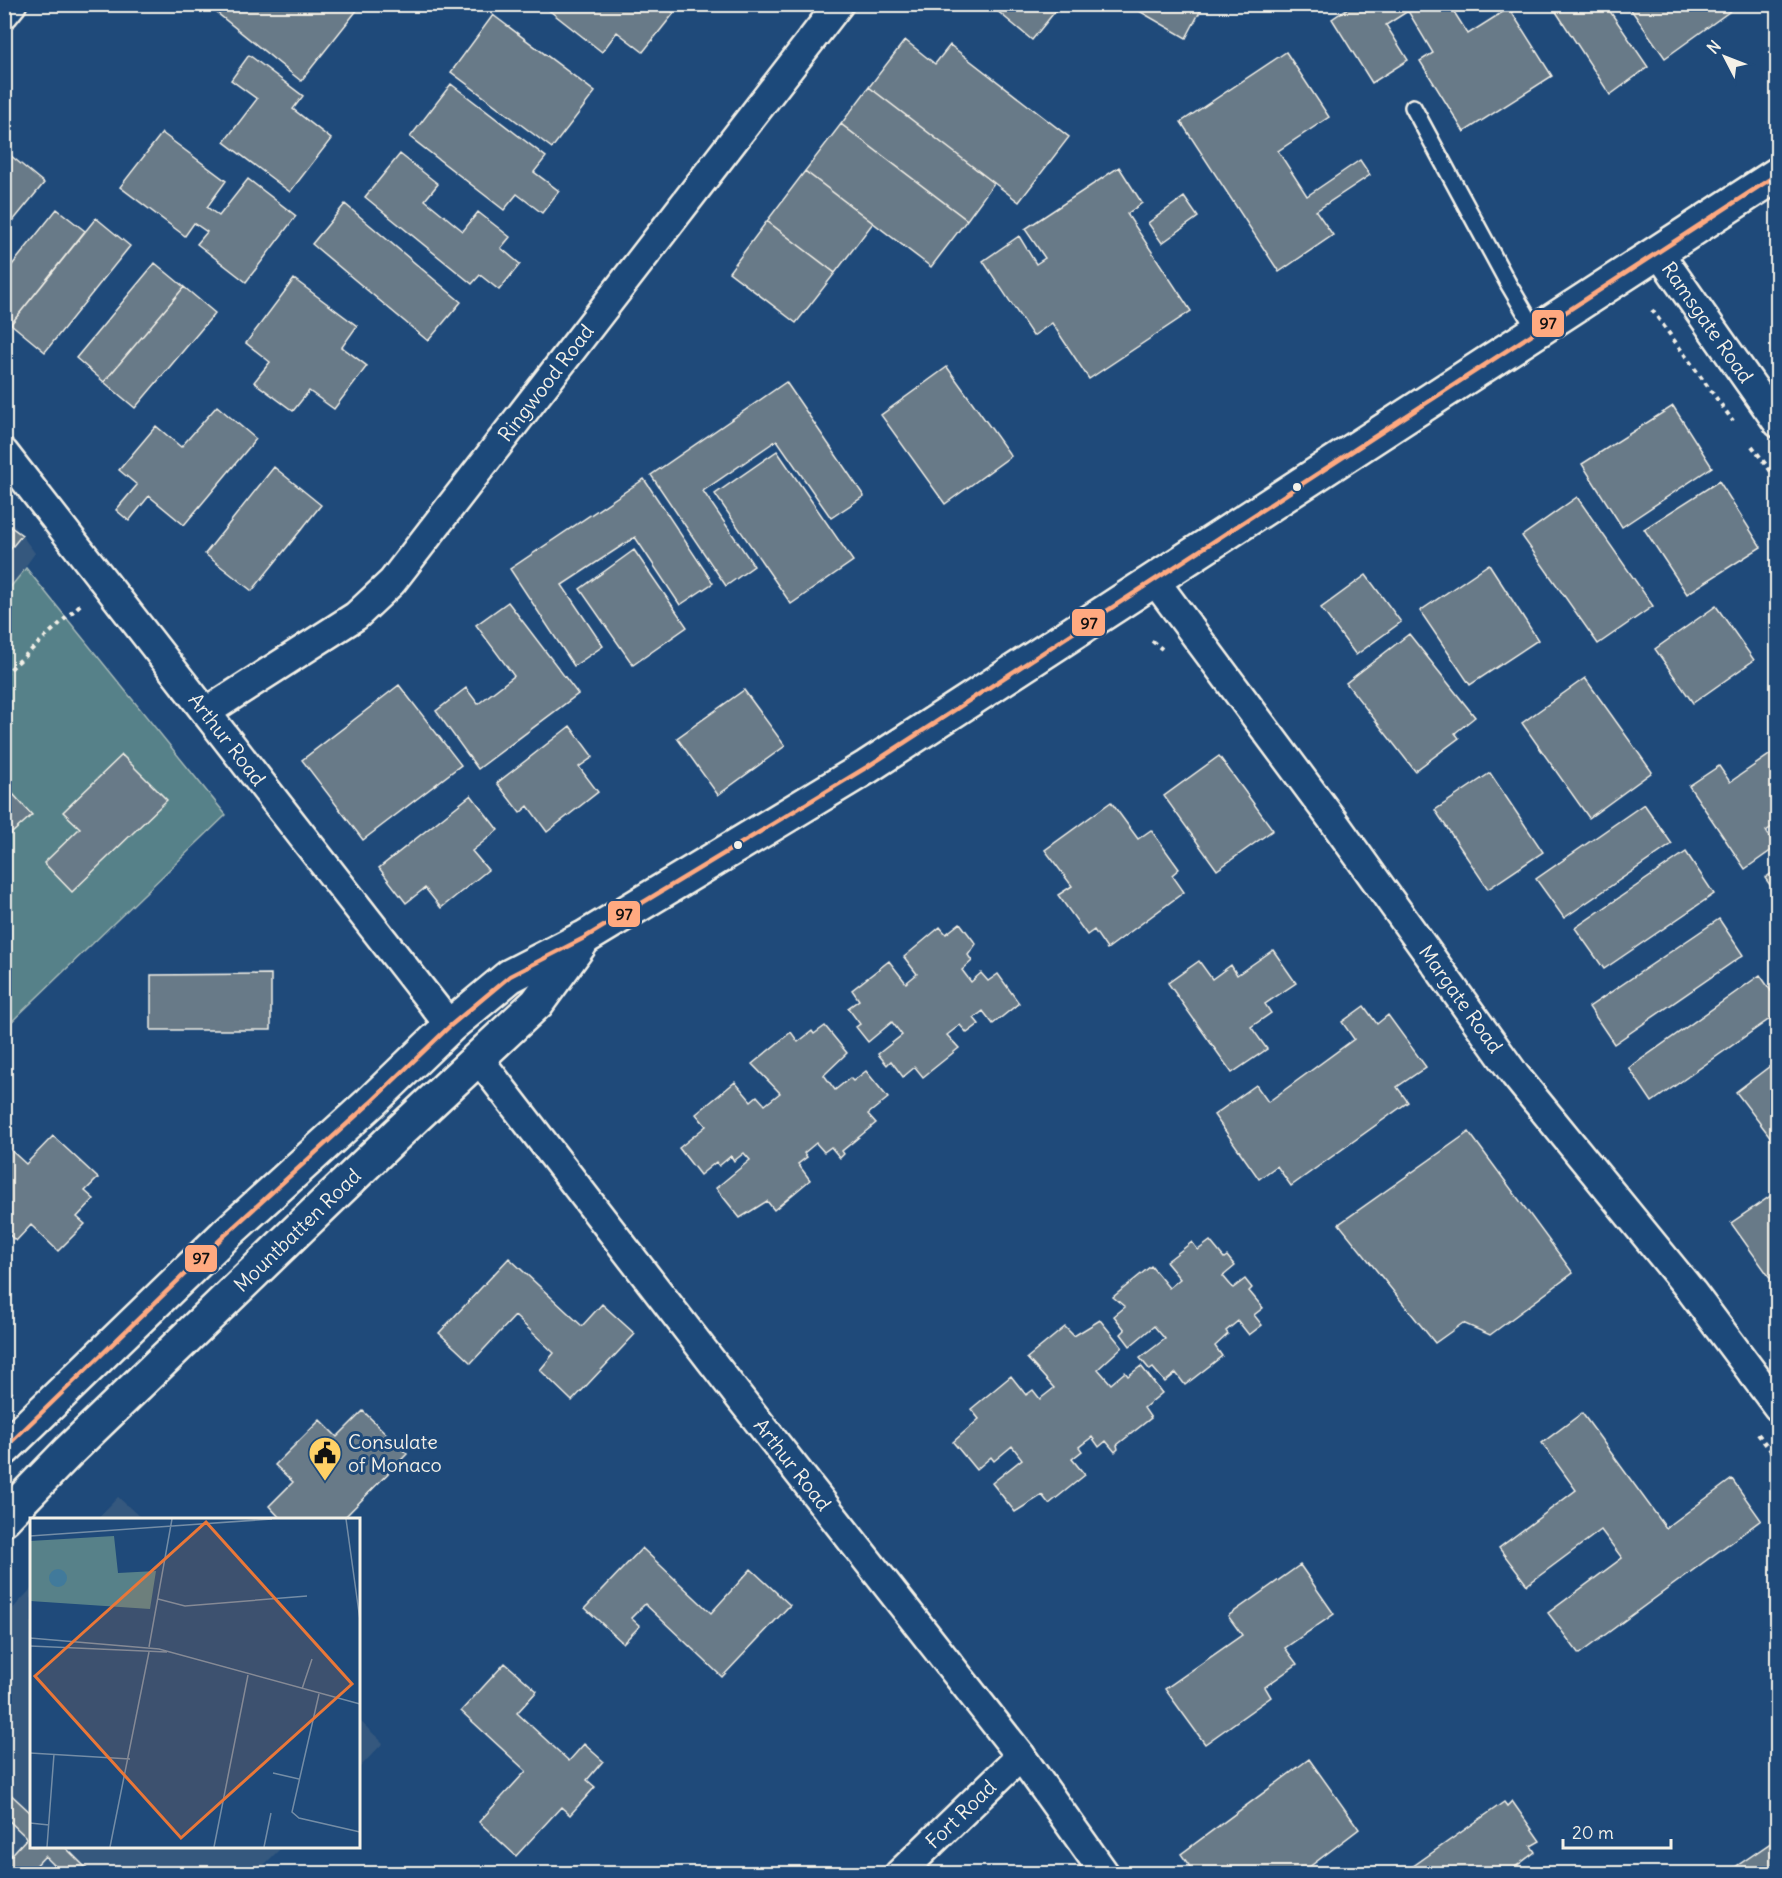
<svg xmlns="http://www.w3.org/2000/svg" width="1782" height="1878" viewBox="0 0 1782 1878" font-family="Delius,sans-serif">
	<rect width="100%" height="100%" fill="#1f4a7a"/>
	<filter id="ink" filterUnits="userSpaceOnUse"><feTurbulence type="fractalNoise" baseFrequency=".0167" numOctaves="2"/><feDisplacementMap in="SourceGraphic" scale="12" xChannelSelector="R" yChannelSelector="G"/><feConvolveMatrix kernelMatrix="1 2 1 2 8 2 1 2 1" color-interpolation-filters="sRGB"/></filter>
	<g filter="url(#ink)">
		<path fill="#35587e" d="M5,513L35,553L5,595Z
			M118,1497L142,1519H97Z
			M31,1589L32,1846L282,1847L256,1873H5L4,1618Z
			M359,1720L383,1743L359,1768H358Z"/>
		<path fill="#578189" stroke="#a6b9b8" stroke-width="1.5" d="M26,568L226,815L5,1028L4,595Z"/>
		<path fill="#687a88" stroke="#f4f1e8" stroke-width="1.5" d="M206,4H362L301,81Z
			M541,4H663L674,13L643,52L617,32L602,52Z
			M989,4H1061L1032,40Z
			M1127,4H1204L1186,38Z
			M1354,4H1449L1468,34L1509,8L1552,76L1464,132L1420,61L1433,53L1408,11L1386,25L1408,60L1372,83L1332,19Z
			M1551,4H1612L1607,7L1648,67L1610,95Z
			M1627,4H1740L1665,58Z
			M493,15L595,92L552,148L451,72Z
			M905,40L935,64L950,45L1069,137L1019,202L869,87Z
			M1286,52L1329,117L1278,151L1307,196L1360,160L1370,175L1316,211L1333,235L1279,272L1181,122Z
			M249,55L303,96L293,109L331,139L290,192L224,142L257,99L231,80Z
			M451,84L546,157L534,172L559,191L542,213L517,194L504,210L410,137Z
			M869,87L994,183L967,220L841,124Z
			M841,124L967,220L931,267L805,171Z
			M162,133L226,181L207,207L219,216L248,179L296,216L246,282L197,244L207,232L194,223L185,236L120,187Z
			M400,154L438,184L425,200L463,231L478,212L510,237L501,248L520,264L499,290L480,275L472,284L365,197Z
			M10,155L44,183L4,232V162Z
			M1119,167L1142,203L1127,214L1191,311L1089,379L1052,323L1033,336L983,261L1019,236L1036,264L1045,258L1025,229Z
			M805,171L873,223L835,273L767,221Z
			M1184,197L1198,217L1162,243L1148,223Z
			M345,204L461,302L428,341L312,244Z
			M57,209L85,231L11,324L4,320V275Z
			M96,218L130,246L45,352L11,324Z
			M767,221L835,273L796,323L729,272Z
			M155,263L184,287L104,382L76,358Z
			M294,279L357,326L342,347L367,366L334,409L309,391L293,411L254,382L270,362L246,343Z
			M184,287L215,313L135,408L104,382Z
			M947,367L1011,456L945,504L881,415Z
			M786,382L864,496L831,518L777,440L703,491L754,566L726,586L651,475Z
			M217,406L256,439L184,525L149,496L129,521L116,510L137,485L119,470L156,426L181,447Z
			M1673,406L1712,467L1622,527L1582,464Z
			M777,451L853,561L791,604L715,494Z
			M274,467L321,505L252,591L205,554Z
			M644,479L713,583L680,605L635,537L562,585L603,646L574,666L510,569Z
			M1719,481L1761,547L1687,594L1644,529Z
			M1577,497L1653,606L1598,644L1522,536Z
			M4,522L22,535L4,557Z
			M634,550L687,627L633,665L580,589Z
			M1489,564L1538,640L1470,685L1420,611Z
			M1366,575L1401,622L1356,655L1321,608Z
			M508,602L578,694L478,769L436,711L466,688L478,704L514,676L476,625Z
			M1716,606L1754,660L1693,703L1655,649Z
			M1409,634L1475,717L1455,733L1459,738L1415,771L1346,683Z
			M1585,678L1652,772L1589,818L1522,723Z
			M399,685L461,765L363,840L302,760Z
			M744,690L785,746L718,795L677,738Z
			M570,726L593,757L579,767L598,792L547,832L528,806L520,813L497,783Z
			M1778,749V823L1766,831L1776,847L1745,869L1689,786L1719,766L1730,782Z
			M122,755L167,800L72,892L44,863L80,828L63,812Z
			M1219,756L1273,830L1217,870L1164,796Z
			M1490,773L1543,852L1488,889L1435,810Z
			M13,794L32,815L4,840V802Z
			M471,795L498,830L472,851L488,870L441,908L425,888L406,903L379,868Z
			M1111,802L1138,839L1151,830L1179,869L1172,875L1184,892L1107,949L1094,930L1087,935L1058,895L1072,886L1045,850Z
			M1644,804L1672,844L1564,918L1536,879Z
			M1686,852L1714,894L1604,969L1575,928Z
			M1778,869V896L1765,878Z
			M1719,919L1743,955L1614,1044L1589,1007Z
			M960,923L976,944L968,955L972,961L962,970L971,982L981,973L988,981L998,974L1019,1003L993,1024L983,1011L974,1018L979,1024L967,1033L960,1025L947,1035L959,1048L923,1077L915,1067L903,1077L891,1061L887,1065L878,1054L902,1035L892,1022L868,1042L856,1027L860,1024L848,1008L859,1000L852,990L889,961L906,983L917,974L904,957L940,927L946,934Z
			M1273,950L1296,983L1265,1004L1271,1013L1251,1027L1267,1049L1232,1073L1168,983L1199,961L1212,979L1231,965L1237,975Z
			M271,974V1030H151V975Z
			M1760,975L1778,1001V1013L1652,1102L1629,1068Z
			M1364,1006L1377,1024L1388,1015L1426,1067L1397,1087L1408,1102L1291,1186L1277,1166L1259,1179L1214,1115L1256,1085L1268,1102L1354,1039L1342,1022Z
			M825,1026L847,1053L824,1075L835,1090L850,1078L853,1081L866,1071L888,1098L868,1114L876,1123L842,1151L844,1154L840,1158L831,1147L824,1152L816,1143L804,1153L807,1157L798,1164L810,1180L774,1210L767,1201L740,1218L716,1188L750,1160L744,1153L734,1161L731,1156L719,1166L716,1162L700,1175L679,1148L706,1126L696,1114L735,1082L751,1101L757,1096L765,1105L780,1093L752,1064L791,1032L798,1042L812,1031L814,1034Z
			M1778,1060V1147L1736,1092Z
			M1469,1132L1573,1273L1490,1335L1463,1323L1435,1343L1339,1224Z
			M53,1136L98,1178L85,1191L94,1199L77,1217L85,1224L58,1251L31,1225L16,1241L4,1230V1144L26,1164Z
			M1778,1191V1289L1731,1223Z
			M1210,1241L1224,1258L1227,1256L1235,1266L1223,1276L1233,1288L1245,1279L1252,1288L1249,1291L1263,1308L1254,1315L1262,1325L1249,1335L1238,1321L1226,1331L1228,1334L1215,1346L1222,1356L1185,1385L1176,1373L1165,1382L1153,1368L1150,1370L1140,1358L1165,1339L1154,1326L1130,1346L1121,1334L1125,1330L1114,1316L1125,1307L1113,1297L1151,1266L1169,1288L1180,1279L1166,1262L1192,1242L1198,1250Z
			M509,1258L582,1326L602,1304L635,1334L572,1401L540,1370L554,1353L515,1316L471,1363L439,1333Z
			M1100,1320L1122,1347L1098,1369L1111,1384L1125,1372L1128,1376L1141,1366L1162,1393L1144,1408L1151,1418L1117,1445L1118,1449L1115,1452L1106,1441L1099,1447L1092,1437L1079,1447L1082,1451L1072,1459L1085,1475L1049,1504L1042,1495L1015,1512L992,1483L1022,1459L1012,1446L994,1461L991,1457L976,1470L953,1442L979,1419L971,1409L1011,1376L1026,1395L1033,1390L1040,1399L1054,1388L1027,1358L1065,1327L1074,1336Z
			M363,1411L407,1454L342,1520H282L269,1506L293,1482L275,1465L320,1420L337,1437Z
			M1582,1413L1666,1528L1732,1479L1761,1520L1579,1654L1548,1613L1622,1558L1601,1530L1527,1585L1499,1548L1576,1490L1542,1443Z
			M642,1548L711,1613L751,1569L790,1605L722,1677L645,1604L631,1618L640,1626L623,1643L585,1608Z
			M1300,1565L1334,1614L1285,1648L1297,1664L1265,1687L1271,1697L1205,1744L1165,1689L1242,1635L1228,1616Z
			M505,1663L537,1691L517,1713L569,1761L584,1744L603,1761L587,1780L595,1787L570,1815L561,1807L516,1856L479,1822L526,1771L461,1711Z
			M1309,1759L1359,1829L1300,1874H1195L1181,1854Z
			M4,1788L32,1814V1846H64L92,1874H63L45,1856L28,1874H4V1863L27,1838L4,1816Z
			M1512,1801L1540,1841L1531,1846L1535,1852L1506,1874H1402L1504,1802L1507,1806Z
			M1778,1838V1874H1725Z"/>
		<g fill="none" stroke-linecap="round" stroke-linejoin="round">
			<g stroke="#f4f1e8" stroke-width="20">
				<path id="lane" d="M1413,107L1509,285L1536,331"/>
			</g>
			<g stroke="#f4f1e8" stroke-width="33">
				<g id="street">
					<path d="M4,14L12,4"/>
					<path id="s1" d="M1658,252L1778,423"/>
					<path id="s2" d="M4,453L450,1026"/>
					<path id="s3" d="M1155,581L1334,822L1515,1075L1692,1292L1778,1407"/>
					<path id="s4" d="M208,711L356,616L392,582L839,4"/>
					<path id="s5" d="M478,1058L740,1398L1021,1756L1105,1874"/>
					<path id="s6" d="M899,1874L1021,1756"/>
				</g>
			</g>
			<g stroke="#f4f1e8" stroke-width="38">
				<g id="primary">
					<path d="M4,1449L225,1235L370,1103L450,1026L510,976L584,938L867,767L1778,174"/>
					<path id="s7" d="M4,1518L69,1451L397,1134L537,1003L580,944"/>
				</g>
			</g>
			<path stroke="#f4f1e8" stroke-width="4" stroke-dasharray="4.5 4.5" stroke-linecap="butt" d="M1652,310L1733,421
				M1752,446L1778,481
				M1152,641L1162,649
				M4,675L81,604
				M4,1386L12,1394
				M1758,1434L1778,1460"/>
			<use href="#lane" stroke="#1f4a7a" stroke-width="15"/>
			<use href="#street" stroke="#1f4a7a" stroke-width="28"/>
			<use href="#primary" stroke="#1f4a7a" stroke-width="33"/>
			<g stroke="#1f4a7a" stroke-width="9">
				<path id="bus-1" d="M4,1449L225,1235L370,1103L450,1026L510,976L584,938L867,767L1778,174"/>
			</g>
			<use href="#bus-1" stroke="#ffa980" stroke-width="4.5"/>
		</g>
	</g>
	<defs>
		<g id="civic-pin" transform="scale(1.725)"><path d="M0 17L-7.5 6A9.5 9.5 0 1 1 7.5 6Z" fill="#ffd166" stroke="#1f4a7a"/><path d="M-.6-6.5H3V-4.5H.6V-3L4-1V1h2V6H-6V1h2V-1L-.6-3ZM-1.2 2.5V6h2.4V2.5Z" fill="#111"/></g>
	</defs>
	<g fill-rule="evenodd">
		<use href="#civic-pin" x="325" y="1453"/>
	</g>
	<g fill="#f4f1e8" stroke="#1f4a7a" stroke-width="2">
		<circle cx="1297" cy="487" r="5"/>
		<circle cx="738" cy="845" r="5"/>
	</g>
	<g text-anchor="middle" stroke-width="6" stroke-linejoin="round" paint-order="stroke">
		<g font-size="20" fill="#f4f1e8" stroke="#1f4a7a">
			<text dy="7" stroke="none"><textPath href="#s1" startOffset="86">Ramsgate Road</textPath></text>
			<text dy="7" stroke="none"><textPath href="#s4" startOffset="477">Ringwood Road</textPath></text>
			<text dy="7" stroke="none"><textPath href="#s2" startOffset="363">Arthur Road</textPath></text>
			<text dy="7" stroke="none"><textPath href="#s3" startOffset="518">Margate Road</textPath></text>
			<text dy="7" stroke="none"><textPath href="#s7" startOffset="411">Mountbatten Road</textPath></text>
			<text dy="7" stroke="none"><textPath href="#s5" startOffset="514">Arthur Road</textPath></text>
			<text dy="7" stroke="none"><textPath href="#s6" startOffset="86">Fort Road</textPath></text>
		</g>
		<g font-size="20" fill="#f4f1e8" stroke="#1f4a7a" text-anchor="start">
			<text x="348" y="1449">Consulate<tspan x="348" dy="23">of Monaco</tspan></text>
		</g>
	</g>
	<g transform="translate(30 1518)">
		<rect width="330" height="330" fill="#1f4a7a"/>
		<path d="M84,18L88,55L126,53L120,91L0,83V23Z" fill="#578189"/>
		<path d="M19 60a9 9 0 1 1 18 0a9 9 0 1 1-18 0Z" fill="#417a9b"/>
		<path fill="none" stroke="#748da6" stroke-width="1.5" d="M316,1L330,102M0,18L242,1M128,81L155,88L277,78M0,120L129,131L330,186M0,128L137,134M119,129L142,1M272,171L282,141M289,176L262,294L269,300L330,314M0,235L100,241M243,255L269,261M0,305L19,307M17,329L24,236M80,329L119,134M184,329L218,157M234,329L241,295"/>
		<path fill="#ea7738" fill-opacity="0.15" stroke="#ea7738" stroke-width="3" d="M176,4L322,166L151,320L5,158Z"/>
		<rect width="330" height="330" fill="none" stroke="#f4f1e8" stroke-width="3"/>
	</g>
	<g stroke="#1f4a7a" stroke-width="2">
		<rect x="1531" y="309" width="34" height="29" rx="6" fill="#ffa980"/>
		<rect x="1071" y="608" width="35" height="29" rx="6" fill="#ffa980"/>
		<rect x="607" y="900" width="34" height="28" rx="6" fill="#ffa980"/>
		<rect x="184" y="1244" width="34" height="29" rx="6" fill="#ffa980"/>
	</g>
	<g font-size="16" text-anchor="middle" font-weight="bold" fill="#111">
		<text x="1548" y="329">97</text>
		<text x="1089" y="629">97</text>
		<text x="624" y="920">97</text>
		<text x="201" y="1264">97</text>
	</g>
	<rect width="1782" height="1878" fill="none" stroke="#1f4a7a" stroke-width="24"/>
	<rect x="12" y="12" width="1758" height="1854" fill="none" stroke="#f4f1e8" stroke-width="2" filter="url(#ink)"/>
	<g transform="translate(1725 57) rotate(312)" stroke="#1f4a7a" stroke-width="4.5" paint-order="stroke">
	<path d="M0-4.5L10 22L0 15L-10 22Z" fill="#f4f1e8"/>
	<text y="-9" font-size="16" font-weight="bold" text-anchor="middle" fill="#f4f1e8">N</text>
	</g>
	<path d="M1563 1839v9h108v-9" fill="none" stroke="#f4f1e8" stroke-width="3"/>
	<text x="1572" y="1839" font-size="18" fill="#f4f1e8" stroke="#1f4a7a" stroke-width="4.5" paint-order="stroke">20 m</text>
</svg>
